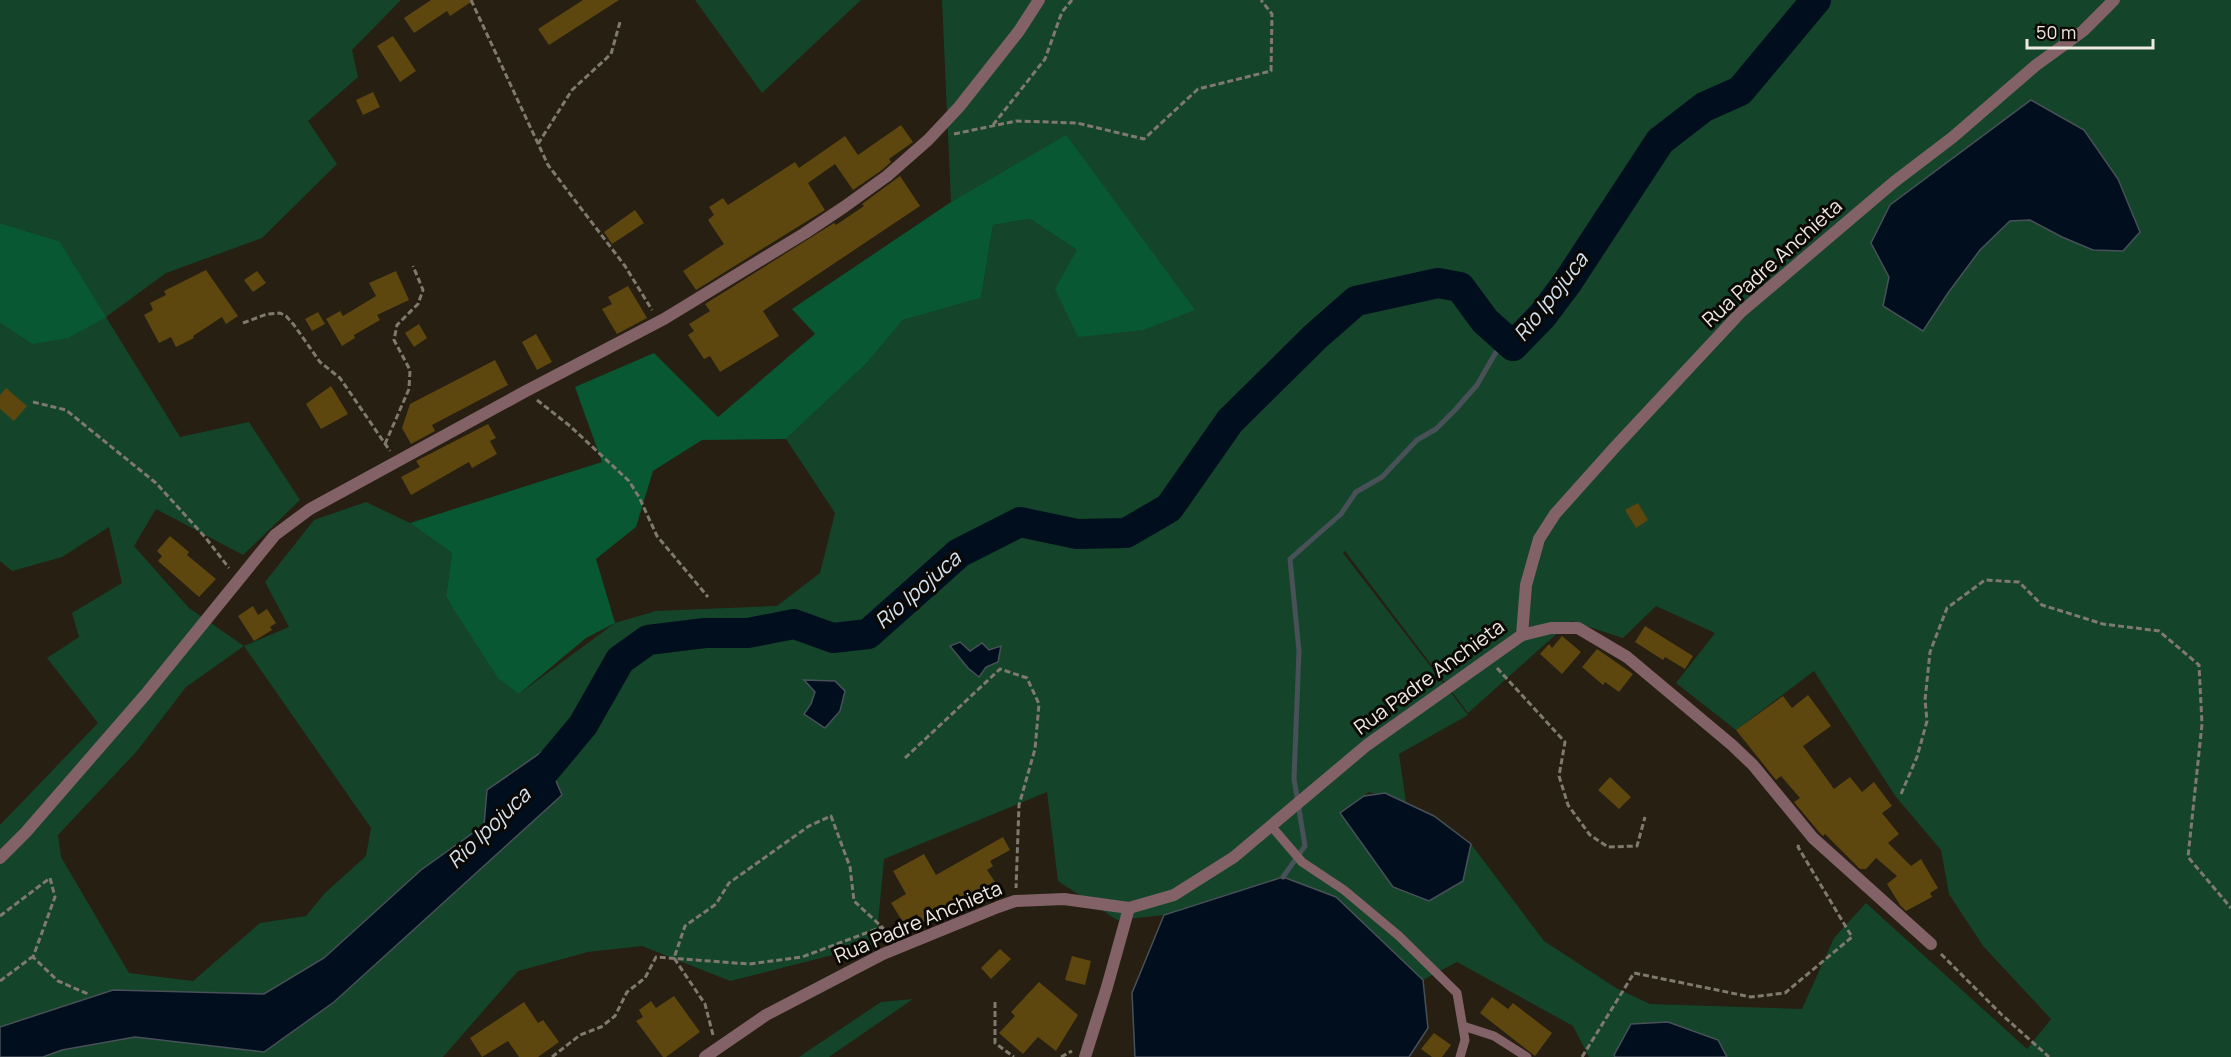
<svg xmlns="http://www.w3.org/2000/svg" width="2231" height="1057" viewBox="0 0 2231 1057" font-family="Manrope,sans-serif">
	<rect width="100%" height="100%" fill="#261f12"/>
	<path fill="#14452a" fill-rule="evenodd" d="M0,0H401L352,50L358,77L308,121L337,164L262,238L166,273L106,317L180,437L249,422L300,500L243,555L156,509L134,546L189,608L244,646L289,627L265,582L314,520L366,502L410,523L452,553L446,598L519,694L615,623L656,611L777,606L820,573L835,513L786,439L867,363L903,320L981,298L993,225L1030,219L1077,250L1143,330L1066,136L951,202L942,0H2231V1057H1589L1573,1026L1457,962L1423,980L1336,897L1260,884L1164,915L1117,920L1058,881L1047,792L884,859L876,944L730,981L642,946L588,952L518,971L443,1057H43L62,1050L135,1037L264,1052L334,1002L562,795L487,790L484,825L421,870L324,958L264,994L205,996L113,990L0,1027V825L98,723L47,658L79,637L72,613L122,583L109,527L62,557L12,571L0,561V323L32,344L59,241L0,223ZM1345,551L1468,713L1571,621L1623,638L1656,606L1715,633L1676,683L1736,730L1814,671L1896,797L1941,850L1949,894L1983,946L2051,1019L2027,1049L1866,903L1834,938L1802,1009L1650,1004L1616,988L1544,941L1471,844L1463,881L1429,900L1393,887L1341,812L1369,792L1406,803L1399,754L1468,715L1343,553ZM244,646L371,828L366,856L325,893L306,916L260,923L193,981L129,973L61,857L58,835L137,751L186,687Z
		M695,0H861L762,93Z
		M913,999L829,1057H799L881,1002Z"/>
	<path fill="#085833" d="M1066,135L1195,310L1143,330L1078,337L1055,289L1077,250L1030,219L993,225L981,298L903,320L867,363L786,439L702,440L653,471L636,527L596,559L615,623L586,638L519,694L498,678L446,597L452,553L410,523L602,462L575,387L654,353L718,417L815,334L792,309L951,202Z
		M0,223L59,241L106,317L68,338L32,344L0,323Z"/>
	<path fill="#010e1d" stroke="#485058" stroke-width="1.5" d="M2031,100L2084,130L2118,179L2140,232L2123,251L2093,250L2062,237L2030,220L2010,221L1980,250L1948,293L1923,331L1883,306L1889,277L1871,243L1890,205Z
		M960,642L970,651L982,643L989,650L1001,646L998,662L986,667L979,677L968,668L950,646Z
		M804,680L835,681L845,691L840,711L825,728L804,714L811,704L815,692Z
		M543,751L562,795L334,1002L264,1052L135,1037L62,1050L43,1057H0V1027L113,990L264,994L324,958L421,870L484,825L487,790Z
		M1385,793L1434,816L1471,844L1463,881L1429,901L1393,887L1340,813L1364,796Z
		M1283,877L1336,897L1423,980L1428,1028L1409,1057H1135L1132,993L1164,915Z
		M1668,1022L1718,1040L1727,1057H1615L1614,1055L1631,1024Z"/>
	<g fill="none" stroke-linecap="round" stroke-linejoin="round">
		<path stroke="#485058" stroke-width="5" d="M1283,877L1305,846L1294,779L1299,651L1290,559L1341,514L1356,492L1382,477L1417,440L1436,429L1456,409L1477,385L1496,352L1513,346"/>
		<path stroke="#010e1d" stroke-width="30" d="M522,798L583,725L620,660L648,640L705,633H748L794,624L833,638L868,634L959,553L1020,522L1077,534L1126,533L1169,508L1230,421L1315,337L1356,301L1438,283L1460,287L1485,321L1513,346L1543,315L1567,283L1660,141L1704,107L1740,91L1816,0"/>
	</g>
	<path fill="#5e460f" d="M431,0H474L450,16L447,11L414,33L404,18Z
		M583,0H619L549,45L538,29Z
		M393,36L416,71L400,82L377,46Z
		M373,92L380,107L363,115L356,100Z
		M901,125L913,142L889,159L891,162L882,170L853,190L835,164L808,183L825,210L696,290L683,271L724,244L708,220L714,215L709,207L723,198L728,205L795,162L799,168L845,136L858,155Z
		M900,176L920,206L763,311L779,336L720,372L710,356L704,359L688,335L694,331L689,324L710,311L705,304L834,223L836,225L864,206L862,204Z
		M635,210L644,223L612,244L604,232Z
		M206,270L238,316L226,324L222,317L193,336L194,338L176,347L171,337L159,343L144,315L153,310L150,303L166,295L164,291Z
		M257,271L266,283L253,292L244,280Z
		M396,271L409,300L377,315L380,320L354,335L355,338L342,346L326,319L340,311L343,316L376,296L369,283Z
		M628,286L647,318L617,334L602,309L612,304L608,297Z
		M318,312L325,324L312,331L305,319Z
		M419,324L427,338L414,347L405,333Z
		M536,334L552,362L537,370L522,342Z
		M495,360L508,385L432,425L435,431L411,444L402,428L410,404Z
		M331,386L348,414L321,429L306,404Z
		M6,388L27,406L14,421L0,409V395Z
		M488,424L496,438L490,441L497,454L472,468L469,462L411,495L401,477L420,467L416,461Z
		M1638,503L1648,520L1636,528L1625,510Z
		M170,536L189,552L187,555L216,579L199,597L158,561L162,556L157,551Z
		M253,606L258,615L267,609L276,623L270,627L272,630L254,641L238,616Z
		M1645,626L1693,656L1685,669L1665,657L1663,660L1635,642Z
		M1562,636L1581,652L1562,674L1540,654L1549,644L1552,648Z
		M1597,649L1633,674L1619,692L1605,682L1603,685L1582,667Z
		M1808,695L1831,726L1803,746L1834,789L1850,777L1862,792L1874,782L1892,806L1882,813L1899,834L1888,843L1911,866L1921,859L1938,888L1930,893L1932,897L1906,911L1900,905L1887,884L1897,876L1876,858L1866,869H1860L1825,834L1823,836L1819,832L1794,802L1800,798L1781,776L1776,780L1736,730L1783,696L1792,708Z
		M1610,777L1631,797L1619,809L1598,790Z
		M1003,837L1010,850L990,861L993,866L987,870L995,882L923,923L917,914L903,922L891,903L906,894L893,871L924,854L936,875Z
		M1000,949L1011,959L991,979L981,968Z
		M1072,956L1091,961L1085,985L1065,980Z
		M1039,982L1078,1015L1056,1051L1038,1037L1023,1054L999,1033L1015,1016L1011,1012Z
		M674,996L700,1032L666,1057H663L636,1021L643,1017L639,1010L651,1001L656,1008Z
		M1492,997L1508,1009L1513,1003L1552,1033L1535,1056L1480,1013Z
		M524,1002L538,1023L543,1020L559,1042L538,1057H519L508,1041L482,1057L470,1038Z
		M1434,1033L1451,1045L1442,1057H1432L1421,1049Z"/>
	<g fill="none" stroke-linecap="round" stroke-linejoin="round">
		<path stroke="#7f796e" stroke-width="3" stroke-dasharray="6 3" stroke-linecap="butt" d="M471,0L548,165L625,266L652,310
			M993,125L1045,59L1062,12L1072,0
			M954,134L1016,121L1077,123L1144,139L1198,89L1271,71L1272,14L1261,0
			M538,144L572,90L611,54L620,22
			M243,323L267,314L280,313L286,316L294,325L320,362L340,378L390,451
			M537,400L570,426L629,481L639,497L657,536L708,597
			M33,402L66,410L156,483L205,537L229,568
			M385,444L409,389L410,370L394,340L397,325L418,304L423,290L413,266
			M1497,668L1565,742L1559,776L1568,805L1590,835L1608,847L1637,846L1645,817
			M905,758L1000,669L1027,678L1039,704L1035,749L1019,805L1016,888
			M1901,794L1917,757L1927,721L1925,700L1930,652L1947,608L1985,580L2019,582L2042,605L2103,624L2159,631L2199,665L2202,724L2188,857L2231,908
			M0,916L50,878L55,897L33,957L58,981L88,994
			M1941,954L2002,1015L2049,1057
			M0,981L32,957
			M995,1002V1043L1014,1057
			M713,1035L705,1004L674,958L685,926L716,904L729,883L809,826L831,816L850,867L854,901L882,927
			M552,1057L580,1035L601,1027L615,1016L627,992L645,978L656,957L749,964L802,957L882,927L890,937
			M1061,1057L1072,1051
			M1582,1057L1634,973L1751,997L1785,993L1852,937L1798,847L1799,844"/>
		<path stroke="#836267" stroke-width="9" d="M1272,827L1302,862L1344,890L1399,936L1457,993L1465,1040L1460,1057
			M1463,1026L1494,1036L1527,1057"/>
		<path stroke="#836267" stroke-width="12" d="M1522,635L1551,628H1578L1627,657L1732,745L1753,765L1813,838L1931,944
			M0,858L26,832L145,695L275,535L310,509L526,391L664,319L805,233L844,207L887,176L928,140L959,107L1019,31L1039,0
			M1085,1057L1107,987L1129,908"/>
		<path stroke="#836267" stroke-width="12" d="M705,1057L766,1015L883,954L998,907L1015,901L1064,899L1129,908L1174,895L1234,857L1367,745L1522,635L1526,585L1539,539L1555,514L1615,447L1741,312L1894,182L1953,137L2035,66L2083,31L2114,0"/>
	</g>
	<g text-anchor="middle" stroke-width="6" stroke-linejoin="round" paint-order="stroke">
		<g font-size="20" fill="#eee9e1" stroke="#0c0905">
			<text transform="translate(1772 263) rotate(-42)" y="7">Rua Padre Anchieta</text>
			<text transform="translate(1429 677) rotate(-36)" y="7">Rua Padre Anchieta</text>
			<text transform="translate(918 922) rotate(-23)" y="7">Rua Padre Anchieta</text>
		</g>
		<g font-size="21" font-style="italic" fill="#d4e3f1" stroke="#0c0905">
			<text transform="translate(1551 297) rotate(-52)" y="7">Rio Ipojuca</text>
			<text transform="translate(918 590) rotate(-41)" y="7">Rio Ipojuca</text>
			<text transform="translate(489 828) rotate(-44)" y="7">Rio Ipojuca</text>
		</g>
	</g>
	<path d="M2027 39v9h126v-9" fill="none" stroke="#eee9e1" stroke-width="3"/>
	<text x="2036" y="39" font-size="18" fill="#eee9e1" stroke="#0c0905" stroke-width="4.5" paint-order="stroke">50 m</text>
</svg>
